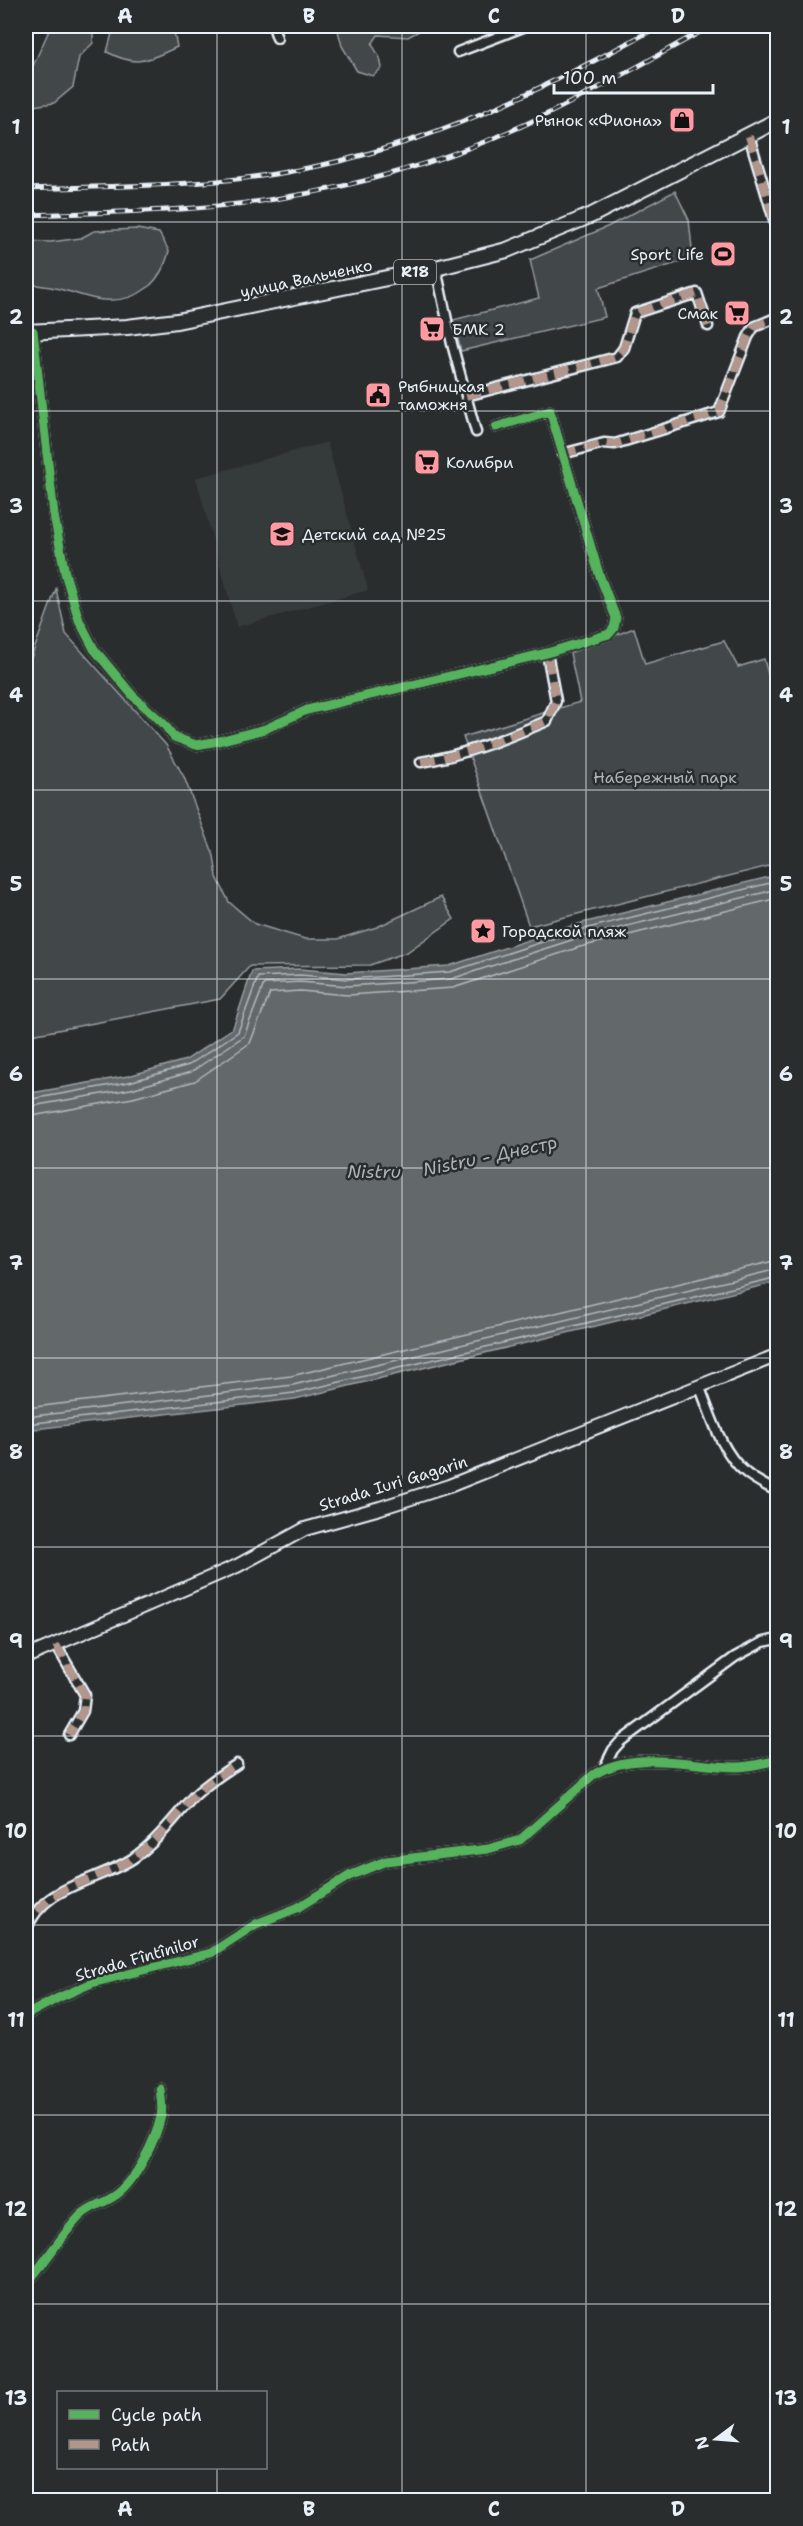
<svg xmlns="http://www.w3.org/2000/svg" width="803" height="2526" viewBox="0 0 803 2526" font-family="'Shantell Sans',sans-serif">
	<rect width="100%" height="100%" fill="#2a2d2e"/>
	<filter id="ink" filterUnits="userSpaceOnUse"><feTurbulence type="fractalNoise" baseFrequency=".0167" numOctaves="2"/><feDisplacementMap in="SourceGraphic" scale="12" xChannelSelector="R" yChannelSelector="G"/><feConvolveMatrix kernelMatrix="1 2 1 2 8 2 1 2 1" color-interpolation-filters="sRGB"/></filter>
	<g filter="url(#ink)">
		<path fill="#363a3b" d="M327,442L368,590L237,627L196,478Z"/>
		<path fill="#424648" stroke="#959ca0" stroke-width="1.5" d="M51,26H93V43L79,57L73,87L54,103L26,107V69L33,66Z
			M114,26H173L177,47C148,60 138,68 107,52Z
			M334,26H419V31L408,37L378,35L372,44L380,58L382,68L373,76L357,71L342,46L337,27Z
			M675,191L689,220L693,258L598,288L605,317L461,351L453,320L539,298L530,260L609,226Z
			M137,229L159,233L169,251C161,283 139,302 104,300C90,299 76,293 63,290C51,286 38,286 26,283V241L51,242L81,238L94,231Z
			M56,589L66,634L166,745L184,777L214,856L217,877L229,902L255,924L305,939H338L377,927L441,897L454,919L407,952L370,965L250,966L220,999L26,1036V672Z
			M634,628L645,664L724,641L738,667L764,659L777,709V864L529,926L463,737L580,702L570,653Z"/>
		<path fill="#63686b" stroke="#989fa3" stroke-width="1.5" d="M777,875V1282L295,1399L26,1430V1094L128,1076L186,1060L233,1028L252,971L300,969L347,973L449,966L574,925Z"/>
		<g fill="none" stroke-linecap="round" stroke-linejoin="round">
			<path stroke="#b3bac0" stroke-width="1.5" d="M26,1100L129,1082L189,1065L238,1032L258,977L300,975L348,979L450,972L576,931L778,881
				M26,1107L131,1089L191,1072L244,1036L264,984L300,982L348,986L451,979L578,938L778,889
				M26,1117L133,1098L195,1081L250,1043L270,993L300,991L348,995L453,988L580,947L778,898
				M26,1408L291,1376L778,1260
				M26,1417L293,1385L778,1269
				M26,1424L294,1393L778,1277"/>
			<g stroke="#e8f1f8" stroke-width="13">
				<path id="minor" d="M273,26L277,38
					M458,52L526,26
					M749,136L778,233
					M436,268L452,344L476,432
					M33,331L54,515L65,573L79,620L94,649L133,696L163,723L174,737L196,745L219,741L265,729L307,710L547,653L609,634L614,628L616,618L599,574L550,411L496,427
					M466,396L617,357L624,348L635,313L697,293L708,326
					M562,454L604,443L615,444L719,412L748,337L754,327L778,317
					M421,762C466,755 506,738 547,721L556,701L547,653
					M700,1388C711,1415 721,1452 745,1472C754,1480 767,1486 778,1492
					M56,1645L85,1695L83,1711L69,1735
					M604,1768L613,1750L621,1741L735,1657L763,1642L778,1639
					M26,1931C42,1885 96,1882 132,1859C157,1842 173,1819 193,1797C206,1784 222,1774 237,1764
					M26,2015L58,1998L92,1983L211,1953L256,1924L297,1908L349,1876L386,1861L488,1849L520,1840L593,1775C635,1749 690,1766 736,1767C750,1767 764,1763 778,1760
					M26,2284C45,2263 60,2237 80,2216C91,2205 104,2204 116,2195C135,2182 156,2140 161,2116C163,2107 161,2098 160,2089"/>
			</g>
			<g stroke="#e8f1f8" stroke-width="16">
				<path id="secondary" d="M26,1657L237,1566L305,1529L380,1508L449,1486L778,1355"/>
			</g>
			<g stroke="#e8f1f8" stroke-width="18">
				<path id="primary" d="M26,332L127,327L177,321L436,268L507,250L592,215L778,120"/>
			</g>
			<use href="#minor" stroke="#2a2d2e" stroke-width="8"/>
			<use href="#secondary" stroke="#2a2d2e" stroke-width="12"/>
			<use href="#primary" stroke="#2a2d2e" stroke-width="14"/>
			<g stroke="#e8f1f8" stroke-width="5">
				<path id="rail" d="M26,189C116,186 208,187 298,170C427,146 545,89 659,26
					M26,215C108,212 193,212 275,199C365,185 457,157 539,118C598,90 654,57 711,26"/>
			</g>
			<use href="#rail" stroke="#2a2d2e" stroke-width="3" stroke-dasharray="9" stroke-linecap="butt"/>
			<path stroke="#b2968c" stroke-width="8" stroke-dasharray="15 8" stroke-linecap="butt" d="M749,136L778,233
				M466,396L617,357L624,348L635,313L697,293L708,326
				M562,454L604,443L615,444L719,412L748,337L754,327L778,317
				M421,762C466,755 506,738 547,721L556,701L547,653
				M56,1645L85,1695L83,1711L69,1735
				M26,1931C42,1885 96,1882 132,1859C157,1842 173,1819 193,1797C206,1784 222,1774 237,1764"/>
			<g stroke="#2a2d2e" stroke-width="13">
				<path id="cycleway" d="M33,331L54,515L65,573L79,620L94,649L133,696L163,723L174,737L196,745L219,741L265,729L307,710L547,653L609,634L614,628L616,618L599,574L550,411L496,427
					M26,2015L58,1998L92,1983L211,1953L256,1924L297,1908L349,1876L386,1861L488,1849L520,1840L593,1775C635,1749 690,1766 736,1767C750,1767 764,1763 778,1760
					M26,2284C45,2263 60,2237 80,2216C91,2205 104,2204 116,2195C135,2182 156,2140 161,2116C163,2107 161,2098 160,2089"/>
			</g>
			<use href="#cycleway" stroke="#56b35d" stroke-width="9"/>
		</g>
	</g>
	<path fill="none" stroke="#e8f1f8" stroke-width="1.5" stroke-opacity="0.55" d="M217,26V2392M402,26V2500M586,26V2500M26,222H778M26,411H778M26,601H778M26,790H778M26,979H778M26,1168H778M26,1358H778M26,1547H778M26,1736H778M26,1925H778M26,2115H778M26,2304H778M217,2468V2500"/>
	<defs>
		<g id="shop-square" transform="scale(1.35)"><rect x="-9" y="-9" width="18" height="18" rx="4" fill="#ff9aa2" stroke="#2a2d2e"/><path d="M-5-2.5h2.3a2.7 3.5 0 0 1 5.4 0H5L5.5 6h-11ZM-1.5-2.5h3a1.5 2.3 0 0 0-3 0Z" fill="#111"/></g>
		<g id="stadium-square" transform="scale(1.35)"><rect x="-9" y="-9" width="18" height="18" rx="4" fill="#ff9aa2" stroke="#2a2d2e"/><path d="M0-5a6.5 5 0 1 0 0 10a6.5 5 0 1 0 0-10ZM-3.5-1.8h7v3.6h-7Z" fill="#111"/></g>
		<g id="supermarket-square" transform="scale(1.35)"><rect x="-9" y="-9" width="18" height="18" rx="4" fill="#ff9aa2" stroke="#2a2d2e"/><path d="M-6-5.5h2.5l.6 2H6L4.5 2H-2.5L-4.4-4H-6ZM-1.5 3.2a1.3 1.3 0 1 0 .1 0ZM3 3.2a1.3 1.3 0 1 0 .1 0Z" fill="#111"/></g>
		<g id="civic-square" transform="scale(1.35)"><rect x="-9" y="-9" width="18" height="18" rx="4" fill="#ff9aa2" stroke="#2a2d2e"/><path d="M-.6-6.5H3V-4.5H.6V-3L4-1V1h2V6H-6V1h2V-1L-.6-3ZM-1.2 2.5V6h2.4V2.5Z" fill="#111"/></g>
		<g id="school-square" transform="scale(1.35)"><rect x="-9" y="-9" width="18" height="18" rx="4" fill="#ff9aa2" stroke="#2a2d2e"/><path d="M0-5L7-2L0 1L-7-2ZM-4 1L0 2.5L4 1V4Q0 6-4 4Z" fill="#111"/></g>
		<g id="sight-square" transform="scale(1.35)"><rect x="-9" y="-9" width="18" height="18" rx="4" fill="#ff9aa2" stroke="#2a2d2e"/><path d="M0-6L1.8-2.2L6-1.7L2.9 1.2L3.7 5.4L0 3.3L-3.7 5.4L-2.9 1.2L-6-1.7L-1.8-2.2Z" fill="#111"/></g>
	</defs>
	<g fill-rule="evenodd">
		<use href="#shop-square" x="682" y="120"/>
		<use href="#stadium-square" x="723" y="254"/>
		<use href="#supermarket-square" x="737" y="313"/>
		<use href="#supermarket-square" x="432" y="329"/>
		<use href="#civic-square" x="378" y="395"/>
		<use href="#supermarket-square" x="427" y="462"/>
		<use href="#school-square" x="282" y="534"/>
		<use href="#sight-square" x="483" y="931"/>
	</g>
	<g text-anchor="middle" stroke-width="5" stroke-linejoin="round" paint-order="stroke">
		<rect fill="#2a2d2e" stroke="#afb6bb" stroke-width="1.5" x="394" y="260" width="42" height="24" rx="4.5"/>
		<g font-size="15" font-weight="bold" fill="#e8f1f8">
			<text x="415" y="277">R18</text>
		</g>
		<g font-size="16" fill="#e8f1f8" stroke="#2a2d2e" text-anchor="start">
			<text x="662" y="126" text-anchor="end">Рынок «Фиона»</text>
			<text x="704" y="260" text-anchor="end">Sport Life</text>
			<text x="718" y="319" text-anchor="end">Смак</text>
			<text x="452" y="335">БМК 2</text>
			<text x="398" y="392">Рыбницкая<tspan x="398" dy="18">таможня</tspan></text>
			<text x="446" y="468">Колибри</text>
			<text x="302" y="540">Детский сад №25</text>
			<text x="502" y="937">Городской пляж</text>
		</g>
		<g font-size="16" fill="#e8f1f8" stroke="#2a2d2e">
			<text transform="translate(306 278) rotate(-12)" y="6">улица Вальченко</text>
			<text transform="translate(393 1483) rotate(-17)" y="6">Strada Iuri Gagarin</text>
			<text transform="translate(137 1958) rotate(-16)" y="6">Strada Fîntînilor</text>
		</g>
		<g font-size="16" fill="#aeb5ba" stroke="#2a2d2e">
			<text x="665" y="783">Набережный парк</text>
		</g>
		<g font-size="18" font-style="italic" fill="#acb3b9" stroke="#2a2d2e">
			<text transform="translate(490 1156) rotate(-12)" y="6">Nistru - Днестр</text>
			<text x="374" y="1178">Nistru</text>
		</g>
	</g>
	<rect width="803" height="2526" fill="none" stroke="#2a2d2e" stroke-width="66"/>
	<rect x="57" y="2391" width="210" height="78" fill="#2a2d2e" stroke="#767b7f" stroke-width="1.5"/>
	<rect x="69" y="2410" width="30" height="9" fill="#56b35d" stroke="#767b7f" stroke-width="1.5"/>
	<text x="111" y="2421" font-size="18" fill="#e8f1f8">Cycle path</text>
	<rect x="69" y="2440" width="30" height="9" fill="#b2968c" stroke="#767b7f" stroke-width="1.5"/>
	<text x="111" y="2451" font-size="18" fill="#e8f1f8">Path</text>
	<g transform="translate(716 2439) rotate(254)" stroke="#2a2d2e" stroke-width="4.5" paint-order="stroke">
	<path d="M0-4.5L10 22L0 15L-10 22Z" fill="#e8f1f8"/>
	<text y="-9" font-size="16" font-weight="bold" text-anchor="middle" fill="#e8f1f8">N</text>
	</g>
	<path d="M554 84v9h159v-9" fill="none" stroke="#e8f1f8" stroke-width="3"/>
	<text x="563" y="84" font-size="18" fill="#e8f1f8" stroke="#2a2d2e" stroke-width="4.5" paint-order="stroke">100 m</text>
	<rect x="33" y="33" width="737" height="2460" fill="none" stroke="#e8f1f8" stroke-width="2"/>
	<g font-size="20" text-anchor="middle" font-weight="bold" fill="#e8f1f8">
		<text x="125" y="23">A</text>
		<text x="309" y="23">B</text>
		<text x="494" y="23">C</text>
		<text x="678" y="23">D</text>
		<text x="16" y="134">1</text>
		<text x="786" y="134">1</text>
		<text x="16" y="324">2</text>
		<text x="786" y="324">2</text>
		<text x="16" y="513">3</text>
		<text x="786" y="513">3</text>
		<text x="16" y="702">4</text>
		<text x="786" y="702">4</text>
		<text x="16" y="891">5</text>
		<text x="786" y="891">5</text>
		<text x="16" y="1081">6</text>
		<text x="786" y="1081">6</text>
		<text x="16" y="1270">7</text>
		<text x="786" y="1270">7</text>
		<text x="16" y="1459">8</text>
		<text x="786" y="1459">8</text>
		<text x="16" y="1648">9</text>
		<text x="786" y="1648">9</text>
		<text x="16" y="1838">10</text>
		<text x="786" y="1838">10</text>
		<text x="16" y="2027">11</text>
		<text x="786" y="2027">11</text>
		<text x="16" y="2216">12</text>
		<text x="786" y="2216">12</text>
		<text x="16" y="2405">13</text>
		<text x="786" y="2405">13</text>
		<text x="125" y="2516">A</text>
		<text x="309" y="2516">B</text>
		<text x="494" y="2516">C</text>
		<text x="678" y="2516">D</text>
	</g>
</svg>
